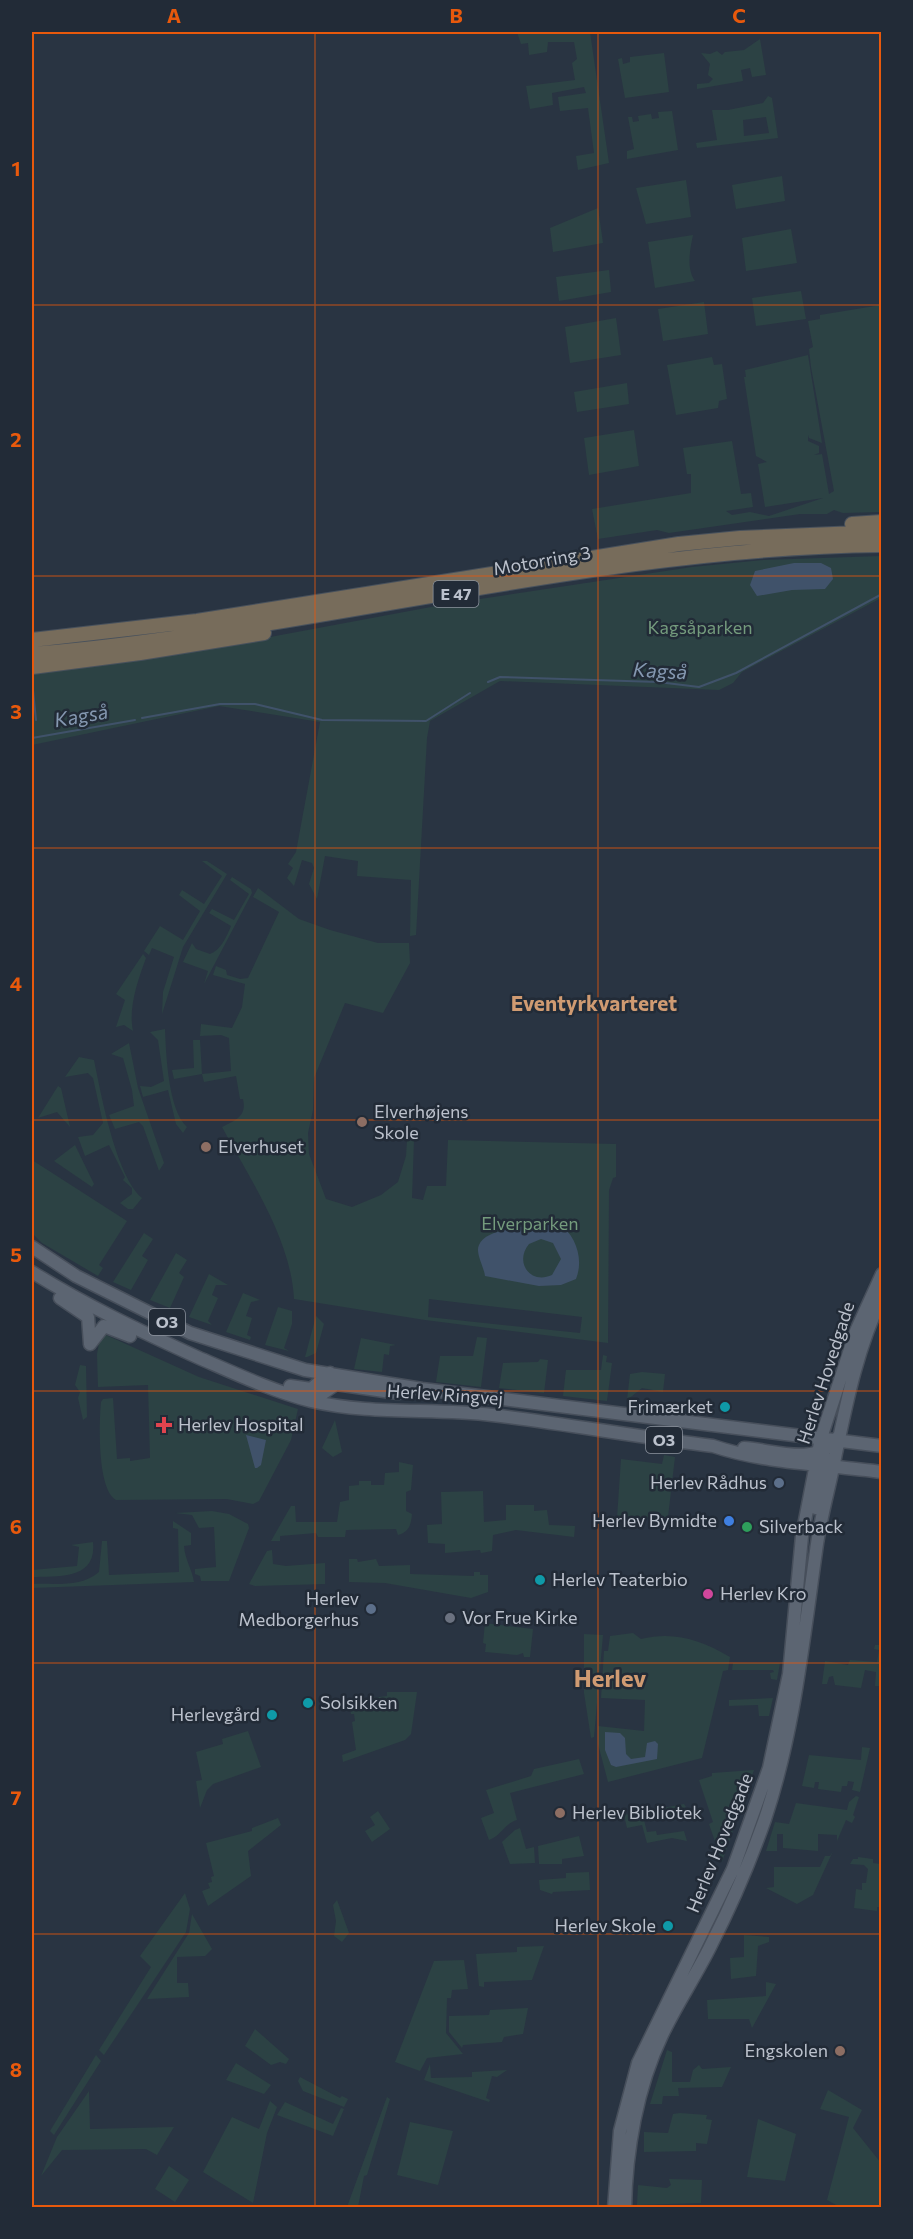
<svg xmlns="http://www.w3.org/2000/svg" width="913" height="2239" viewBox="0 0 913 2239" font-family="Commissioner,sans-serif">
	<rect width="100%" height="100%" fill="#293442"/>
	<path fill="#2c4244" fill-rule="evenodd" d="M517,32H590L609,163L578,170L576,156L594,153L588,108L560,111L558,97L586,93L584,87L552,93L553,105L530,109L526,86L575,80L572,63L577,59L574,42H548L547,52L529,55L528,43L521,44Z
		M760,39L766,75L752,77L750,68L741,70L743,81L697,89V84L709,83L713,79L708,75L710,64L701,53L710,54L717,51L722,55L725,52L744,50Z
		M664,53L669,92L625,98L618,59L622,58L623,64L630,62V57Z
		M768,96L772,98L778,138L697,148L696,143L717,140L712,110H728L763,103ZM766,117L769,133L744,136L743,120Z
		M672,111L678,150L627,159V151L634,149L628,117H632L633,122L639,121L638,116L651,114L652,119L659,118L658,112Z
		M782,176L785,201L736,209L732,185Z
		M686,180L691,217L646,224L636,188Z
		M598,208L603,243L553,252L550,228Z
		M791,229L797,263L746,271L742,238Z
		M693,235C690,250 686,268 695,281L655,288L648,242Z
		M609,270L611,292L559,301L556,277Z
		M801,291L806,319L756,326L752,298Z
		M704,302L708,334L663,341L658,309Z
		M881,305V512L843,513L834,510L827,514H800L669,533L657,530L598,539L592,509L691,493V474H687L683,448L732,441L741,494L751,493L753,507L726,511L732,515L750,512L769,516L823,498L765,507L758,464L767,462L756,456L744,377H746L745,370L808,355L822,443L809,438L808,435V441L819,446V453L814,455L822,454L829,494L834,491L811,367L809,349L813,347L808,321L820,319V315Z
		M616,318L621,355L570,363L565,327Z
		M712,357L714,365L722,364L727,399L719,401L718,408L676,415L667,365Z
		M627,383L629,404L577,412L574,392Z
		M634,430L639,466L589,475L584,438Z
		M881,556V598L742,672L733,683L719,690L500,681L430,721L427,738L416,935L410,936L411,880L357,876L358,861L325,856L317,899L309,884L314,868L312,863L302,860L294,886L287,878L293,868L288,864L296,852L320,722L219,706L32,745V673L190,652L447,604L692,567L763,560Z
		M202,861H207L227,874L183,947L162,1014L163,992L174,957L152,948L149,955L144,951L160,926L183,940L200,911L179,895L182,890L204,904L222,876Z
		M232,877L251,889L252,893L204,984L208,971L183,962L192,943L196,949L210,954C220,951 227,936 231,926L209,913L212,909L234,920L249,894L230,880Z
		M258,888L299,919L330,930L378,943H409L410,963L383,1013L345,1003L314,1078L313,1110L308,1133L309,1154L326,1199L352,1207L381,1195L398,1182L406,1156L407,1141L414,1140L412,1198L423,1200L427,1186H446L448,1140L616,1144V1177L613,1178L609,1190L608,1343L425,1320L294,1299C291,1239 250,1179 222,1127C236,1120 247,1116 243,1099H240L236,1076L204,1082L202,1074L174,1079L172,1070L194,1068L193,1040H200L202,1074L231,1071L229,1038L221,1035L200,1036L201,1024L232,1028L242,1007L245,984L213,975L216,966L226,970L227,975L240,979L248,978L279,912L253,897ZM429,1299L582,1317L580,1333L428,1317Z
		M143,954L146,958C138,980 128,1008 133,1031L124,1025L116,1027L125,1000L116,994Z
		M165,1029C166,1054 168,1110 187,1127L183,1133L176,1124L168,1090L143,1097L140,1086L151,1087L164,1081L158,1040L150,1032Z
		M129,1043L138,1088L164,1163L159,1171L143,1126L139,1122L115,1129L109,1115L134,1106L132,1090L123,1058L111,1054Z
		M79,1057L94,1060C101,1094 116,1176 142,1198L133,1209H128L120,1203L132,1194V1188L123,1180L125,1177L109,1145L85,1156L78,1137L93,1135L103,1123L93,1078L88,1073L65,1077Z
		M58,1086L61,1088L70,1127L57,1112L38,1118Z
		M75,1145L94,1184L92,1187L54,1161Z
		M32,1160L127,1221L99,1265L103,1268L98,1276L42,1243L32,1233Z
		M144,1233L153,1239L142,1256L148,1260L131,1290L113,1282Z
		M176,1253L187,1260L179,1273L184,1277L170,1308L150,1300Z
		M209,1274L228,1285H216L212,1295L218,1298L208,1321L212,1325L189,1317Z
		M243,1293L260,1300L251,1302L246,1316L252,1318L247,1335L251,1337L250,1340L226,1332Z
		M278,1307L292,1311V1324L284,1348L289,1351L265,1345Z
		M316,1316L324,1324L316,1353L307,1357H305Z
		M106,1335L199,1377L298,1409L291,1440L259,1501L253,1504L227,1499L116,1500C97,1490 99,1422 101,1402L103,1399L113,1398L117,1459L130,1458V1461L150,1458L148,1385L98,1387L97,1354L100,1338Z
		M477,1337L487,1338L481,1387L436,1382L440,1356H473Z
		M361,1338L396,1345L390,1346L389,1355L384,1354L382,1372L354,1369Z
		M603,1355L607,1356L606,1362L612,1363L607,1401L563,1396L566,1370H601Z
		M540,1359L548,1360L544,1393L499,1388L503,1363L538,1362Z
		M80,1365L86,1366L87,1417L83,1420L78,1398L80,1392L75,1385Z
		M642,1372L665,1374L663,1392L642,1388L627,1400L630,1374Z
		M335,1420L342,1452L333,1457L322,1448Z
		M664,1455L675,1457L668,1517L617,1518L621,1459L662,1464Z
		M399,1462L413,1465L411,1490L406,1492V1511L412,1514C411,1525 409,1532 398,1535L396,1529L346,1530L345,1537H318L316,1533L280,1536V1541H271L291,1506H295L296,1522H337L340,1502L349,1500V1486L359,1485V1481H371V1485H384L385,1473L399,1472Z
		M483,1491L484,1522L506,1520V1505H534V1511L547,1510L549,1525L575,1526L574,1537L516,1530L493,1535L492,1551L481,1553L480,1550L445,1553V1544L428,1543L427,1525L442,1524L441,1492Z
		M212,1511L229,1514L248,1524L249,1528L229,1581H201L200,1576L195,1574V1569L216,1567L214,1527L199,1528L192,1515L175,1513Z
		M173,1521L191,1533V1545L184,1546C185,1560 192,1569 194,1582L32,1588V1584C54,1583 81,1588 99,1572L102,1541H107L109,1575L179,1572L178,1529L173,1528Z
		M93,1542C97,1580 58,1576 32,1577V1570L77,1566L79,1547L71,1545Z
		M272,1550L273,1564L286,1566L325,1563V1584L255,1586L249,1584L267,1551Z
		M349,1559H357L358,1562L376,1559L379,1566L410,1565V1574L474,1576V1572H480V1575H488V1592L471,1598L385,1583L349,1582Z
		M485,1623L533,1629L530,1657H524L523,1653L517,1655L485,1652L486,1644L483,1643Z
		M633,1633L641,1639C674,1631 701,1640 730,1657L728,1670L723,1671L702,1758L608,1782L598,1744V1726L644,1731L645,1700L601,1698L604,1651H608L610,1636Z
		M584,1634L603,1635L594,1737L591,1738L584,1693Z
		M875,1645H881L879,1686H875L876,1672L865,1670L861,1688L835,1685L833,1676L829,1677L827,1684H822L825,1661L848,1665L850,1660L877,1662L879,1650L874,1649Z
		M733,1663H780L777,1680L771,1679L770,1673L774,1672L773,1670H732Z
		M387,1692H417L411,1734L405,1740L343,1762L342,1755L356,1750L352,1722L355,1721L354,1714H351L348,1701L387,1696Z
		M773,1698L769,1716H759L758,1705L729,1706V1700Z
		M248,1731L261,1767L213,1784L207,1790L200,1808L196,1781L202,1780L196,1752L223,1744L222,1739Z
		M862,1747L870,1748L860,1792L852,1790L854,1782L848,1781L847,1786H842L841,1792L818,1789L819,1782H815L814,1788L802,1786L809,1755L861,1760Z
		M579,1759L584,1774L510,1793L517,1820C505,1823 501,1836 489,1840L481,1818L494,1813L486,1790L531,1776L534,1769Z
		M754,1770L722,1862L709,1824L713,1822L699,1780L712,1776V1773Z
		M856,1796L859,1797L853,1815L855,1817L852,1823L846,1820L837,1841V1835L818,1834V1851L783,1848V1834H777V1851H766L775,1822L789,1824L796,1803L847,1810L849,1802Z
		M684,1804L686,1807L679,1809L680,1813L670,1815L668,1810L644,1820L647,1832L656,1831L657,1835L684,1831L687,1841L672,1838L647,1843L642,1825L627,1828L624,1815Z
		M378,1811L390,1829L372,1842L365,1831L375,1825L370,1817Z
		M278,1818L281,1825L248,1851L251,1876L208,1906L202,1891L210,1888L208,1883L212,1882L211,1877L214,1876L206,1843L252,1831V1828Z
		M520,1828L526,1849L534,1847L535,1863L510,1864L502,1842L515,1830Z
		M579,1836L584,1856L562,1859V1864H539L538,1846Z
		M833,1851L813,1895L797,1904L766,1888L774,1887V1867H820L825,1856H830Z
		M858,1857L873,1859V1863L881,1864V1907H877V1911L854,1908L856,1889L862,1890V1883H866L868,1869L864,1865L850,1864L853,1859H858Z
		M589,1872L590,1890L553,1892L552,1894L540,1890L539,1880L566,1878V1873Z
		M185,1893L190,1909L186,1932L104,2055L99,2050L151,1967L140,1956Z
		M337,1900L349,1933L342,1942L334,1936L336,1921L333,1905Z
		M192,1914L212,1949L205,1956L177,1957V1983H188L189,1997L147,1999L189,1933Z
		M744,1935L769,1937V1942L758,1946L756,1976L731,1979L730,1958L744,1957Z
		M544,1946L532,1980L484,1982V1987L479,1986L476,1954L517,1952V1947Z
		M464,1960L468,1989L452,1990L451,1998H447L446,2033L463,2054L427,2058L420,2071L395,2062L434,1961Z
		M766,1982L776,1984L752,2028L749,2019H708L707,2000L766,1996Z
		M528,2008L523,2034L504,2037L502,2042L463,2045L462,2048L449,2032V2016L489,2015L490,2010Z
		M255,2029L289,2059L286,2064L280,2062L271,2065L245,2046Z
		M667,2050L672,2052V2082H690L693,2070L699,2065L702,2069L731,2067L722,2087L678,2088L679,2096H663L662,2104H650Z
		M96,2055L101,2061L54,2135L50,2131Z
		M236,2063L271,2085L264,2094L226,2080Z
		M430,2064L431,2078L472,2077V2072L507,2070L497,2077L492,2076L486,2098L490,2100L489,2102L424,2080Z
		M300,2077L340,2098L342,2096L348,2099L344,2107L303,2091L298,2081Z
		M828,2090L862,2110L853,2128L881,2163V2207H840L827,2200L849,2117L820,2109Z
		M89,2091L90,2129L174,2127L157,2155L146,2149L62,2150L41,2176L57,2137Z
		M387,2097L390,2099L367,2175L364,2176L358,2207H347Z
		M270,2101L277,2107L267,2133L253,2203L203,2172L232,2117L259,2129Z
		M285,2102L333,2124L341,2108L344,2109L333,2136L277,2115Z
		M680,2113L707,2115L706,2119L712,2120L707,2144L696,2143V2151L644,2152V2132L668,2133L673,2114Z
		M758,2119L796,2134L785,2181L747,2177Z
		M410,2122L453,2131L438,2185L397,2175Z
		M169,2166L189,2180L175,2202L155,2189Z
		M669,2179L702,2180L701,2203L637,2205L638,2185L667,2188L671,2185Z"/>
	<path fill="#40526a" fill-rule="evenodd" d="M794,563H821L831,568L833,579L825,589L792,590L757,596L750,585L755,571Z
		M558,1223C576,1235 584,1259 576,1279L561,1285L539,1286L485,1276C484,1267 475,1253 479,1245C486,1226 540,1225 558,1223ZM541,1239L553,1243L561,1259L552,1275C530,1285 514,1262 529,1244Z
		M246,1435L266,1440L261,1465L257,1468H255Z
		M605,1732L620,1733L625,1738L626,1754L631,1759L645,1757L647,1743L655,1741L658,1744L657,1759L616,1767L611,1765L605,1750Z"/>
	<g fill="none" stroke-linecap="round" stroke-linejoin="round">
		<path stroke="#40526a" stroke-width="2" d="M32,680L36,720
			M488,682L500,677L658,682L699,687L736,673L882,594
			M142,718L220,704H255L322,720L426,721L470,693
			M32,738L135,720"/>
		<g stroke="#474f5b" stroke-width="15">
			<path id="major" d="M32,1247L76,1276L190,1333L305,1370L422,1389L882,1446
				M32,1272C85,1305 140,1331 197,1357C234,1373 272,1391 311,1401C370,1415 433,1408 492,1415C566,1424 639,1437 713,1446C767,1464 825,1464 882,1472
				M60,1298L88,1317L90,1344
				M90,1344L104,1326L130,1336
				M290,1386L311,1389L330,1373
				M312,1401L336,1384L398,1393
				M744,1448C774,1450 819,1468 839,1436
				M816,1508L825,1458
				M614,2208L620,2131L638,2063L733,1869L769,1768L789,1674L802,1536L821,1438L856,1331L882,1274
				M625,2208C626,2151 637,2087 662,2035C676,2005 695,1977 710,1947C731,1906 750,1862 765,1819C794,1732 803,1642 816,1551C820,1518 830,1486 836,1453C847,1400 858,1346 882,1297"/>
		</g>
		<g stroke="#48515c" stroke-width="16">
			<path id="highway" d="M852,524L882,522
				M32,640L197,621L679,544L740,538L882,532
				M32,654C316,630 595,548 882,545
				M32,667L140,653L264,633"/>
		</g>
		<use href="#major" stroke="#5c6572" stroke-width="12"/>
		<use href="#highway" stroke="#776c5b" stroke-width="14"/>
	</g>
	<path fill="none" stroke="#e8590c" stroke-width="1.5" stroke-opacity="0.55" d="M315,32V2208M598,32V2208M32,305H882M32,576H882M32,848H882M32,1120H882M32,1391H882M32,1663H882M32,1934H882"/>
	<g fill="#8d6e63" stroke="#222b37" stroke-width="2">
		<circle cx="362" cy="1122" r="6"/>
		<circle cx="206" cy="1147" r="6"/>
		<circle cx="560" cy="1813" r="6"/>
		<circle cx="840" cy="2051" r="6"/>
	</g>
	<g fill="#0f9aa8" stroke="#222b37" stroke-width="2">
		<circle cx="725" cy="1407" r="6"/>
		<circle cx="540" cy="1580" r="6"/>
		<circle cx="308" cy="1703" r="6"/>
		<circle cx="272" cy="1715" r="6"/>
		<circle cx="668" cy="1926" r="6"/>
	</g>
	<path fill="#e0444e" stroke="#222b37" stroke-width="2" d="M161 1416h6v6h6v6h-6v6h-6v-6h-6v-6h6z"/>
	<g fill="#5c6f8a" stroke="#222b37" stroke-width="2">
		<circle cx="779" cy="1483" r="6"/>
		<circle cx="371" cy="1609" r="6"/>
	</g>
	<circle fill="#3f7fe0" stroke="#222b37" stroke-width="2" cx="729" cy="1521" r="6"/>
	<circle fill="#2e9e5b" stroke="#222b37" stroke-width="2" cx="747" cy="1527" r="6"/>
	<circle fill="#d1479c" stroke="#222b37" stroke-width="2" cx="708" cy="1594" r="6"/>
	<circle fill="#6b7280" stroke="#222b37" stroke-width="2" cx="450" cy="1618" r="6"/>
	<g text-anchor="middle" stroke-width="5" stroke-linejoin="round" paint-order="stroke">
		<g fill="#222b37" stroke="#8d949f" stroke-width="1.5">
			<rect x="433.5" y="581" width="45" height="26" rx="4.5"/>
			<rect x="149" y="1309" width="36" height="26" rx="4.5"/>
			<rect x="646" y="1427" width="36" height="26" rx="4.5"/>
		</g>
		<g font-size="16" font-weight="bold" fill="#bbc1cc">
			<text x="456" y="600">E 47</text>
			<text x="167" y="1328">O3</text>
			<text x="664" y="1446">O3</text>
		</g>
		<g font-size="18" fill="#bbc1cc" stroke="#222b37">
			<text transform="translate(542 561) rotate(-10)" y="6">Motorring 3</text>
			<text transform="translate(826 1373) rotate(-72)" y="6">Herlev Hovedgade</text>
			<text transform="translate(445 1395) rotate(4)" y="6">Herlev Ringvej</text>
			<text transform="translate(720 1843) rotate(-68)" y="6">Herlev Hovedgade</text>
		</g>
		<g font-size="18" fill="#749b7d" stroke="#222b37">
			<text x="700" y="634">Kagsåparken</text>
			<text x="530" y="1230">Elverparken</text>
		</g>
		<g font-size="18" fill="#bbc1cc" stroke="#222b37" text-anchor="start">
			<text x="374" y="1118">Elverhøjens<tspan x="374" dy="21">Skole</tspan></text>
			<text x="218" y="1153">Elverhuset</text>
			<text x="713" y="1413" text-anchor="end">Frimærket</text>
			<text x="178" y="1431">Herlev Hospital</text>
			<text x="767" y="1489" text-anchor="end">Herlev Rådhus</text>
			<text x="717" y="1527" text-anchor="end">Herlev Bymidte</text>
			<text x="759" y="1533">Silverback</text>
			<text x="552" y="1586">Herlev Teaterbio</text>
			<text x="720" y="1600">Herlev Kro</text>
			<text x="359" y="1605" text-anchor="end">Herlev<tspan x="359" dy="21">Medborgerhus</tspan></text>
			<text x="462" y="1624">Vor Frue Kirke</text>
			<text x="320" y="1709">Solsikken</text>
			<text x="260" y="1721" text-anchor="end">Herlevgård</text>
			<text x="572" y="1819">Herlev Bibliotek</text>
			<text x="656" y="1932" text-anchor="end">Herlev Skole</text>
			<text x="828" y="2057" text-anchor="end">Engskolen</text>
		</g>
		<g font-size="20" font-style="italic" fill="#8598b1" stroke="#222b37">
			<text transform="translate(660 671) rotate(3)" y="7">Kagså</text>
			<text transform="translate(81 716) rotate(-10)" y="7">Kagså</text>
		</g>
		<g font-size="21" font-weight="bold" fill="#d09b72" stroke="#222b37">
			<text x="594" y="1011">Eventyrkvarteret</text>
		</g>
		<g font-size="24" font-weight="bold" fill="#d09b72" stroke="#222b37">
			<text x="610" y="1687">Herlev</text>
		</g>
	</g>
	<rect width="913" height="2239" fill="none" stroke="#222b37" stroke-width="66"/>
	<rect x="33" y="33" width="847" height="2173" fill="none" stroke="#e8590c" stroke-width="2"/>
	<g font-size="20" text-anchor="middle" font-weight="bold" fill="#e8590c">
		<text x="174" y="23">A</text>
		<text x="456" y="23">B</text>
		<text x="739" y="23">C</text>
		<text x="16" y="176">1</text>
		<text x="16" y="447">2</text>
		<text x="16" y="719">3</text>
		<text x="16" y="991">4</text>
		<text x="16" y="1262">5</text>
		<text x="16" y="1534">6</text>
		<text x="16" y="1805">7</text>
		<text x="16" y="2077">8</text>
	</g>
</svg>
